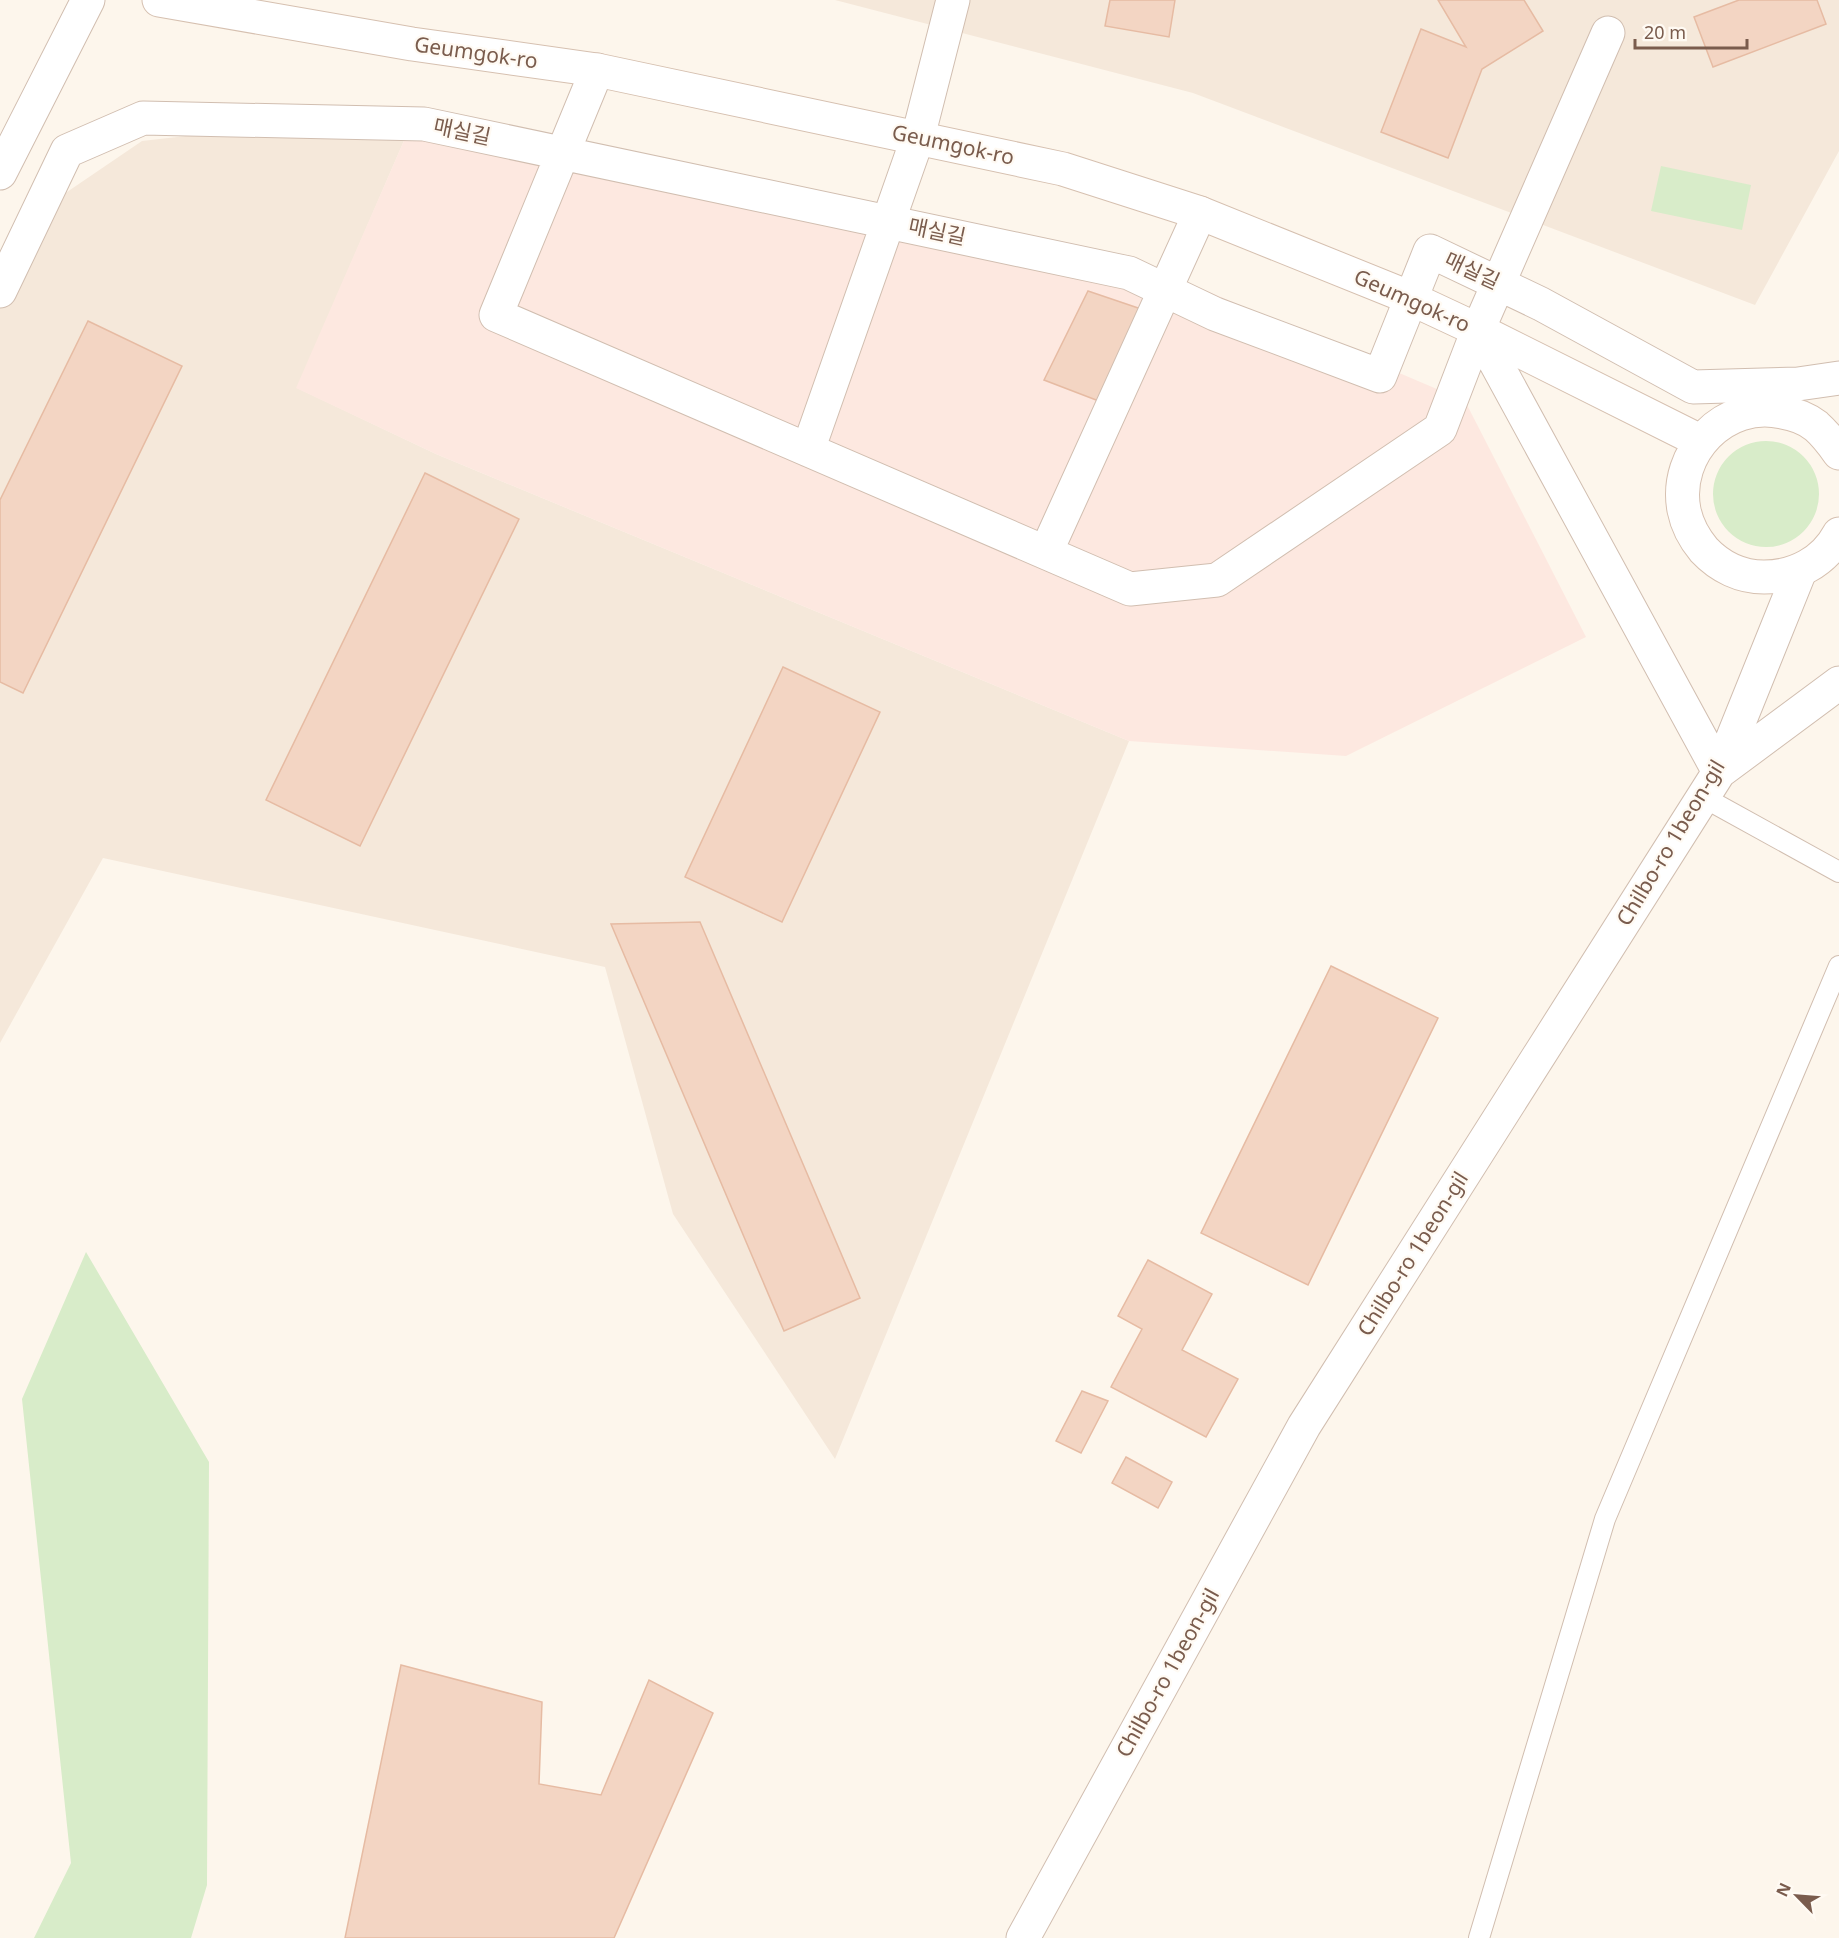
<svg xmlns="http://www.w3.org/2000/svg" width="1839" height="1938" viewBox="0 0 1839 1938" font-family="'Noto Sans','Noto Sans KR',sans-serif">
	<rect width="100%" height="100%" fill="#fdf6ec"/>
	<path fill="#f5e8da" d="M835,0H1839V151L1755,305L1193,93Z
		M264,127L406,136L297,388L436,454L1129,741L835,1459L673,1214L605,967L103,858L0,1043V302L42,209L142,141Z"/>
	<path fill="#fde8e0" d="M406,136L1127,257L1465,401L1586,637L1346,756L1129,741L436,454L296,388Z"/>
	<path fill="#d8ecc9" d="M1661,166L1751,185L1742,230L1651,211Z
		M1713 494a53 53 0 1 1 106 0a53 53 0 1 1-106 0Z
		M86,1252L209,1462L207,1885L191,1938H34L71,1863L22,1399Z"/>
	<path fill="#f3d5c3" stroke="#e6bba3" stroke-width="1.5" d="M1110,0H1175L1169,37L1105,26Z
		M1438,0H1524L1543,31L1482,69L1448,158L1381,132L1421,29L1466,47Z
		M1739,0H1817L1826,24L1713,67L1694,17Z
		M1088,291L1147,311L1104,403L1044,380Z
		M88,321L182,366L23,693L0,682V500Z
		M425,473L519,519L360,846L266,800Z
		M783,667L880,712L782,922L685,877Z
		M700,922L860,1298L784,1331L611,924Z
		M1331,966L1438,1018L1308,1285L1201,1233Z
		M1148,1260L1212,1294L1182,1350L1238,1379L1206,1437L1111,1387L1142,1329L1118,1316Z
		M1082,1391L1108,1401L1081,1453L1056,1441Z
		M1126,1457L1172,1482L1158,1508L1112,1483Z
		M401,1665L542,1702L539,1784L601,1795L649,1680L713,1713L614,1938H345Z"/>
	<g fill="none" stroke-linecap="round" stroke-linejoin="round">
		<g stroke="#d1beb0" stroke-width="22">
			<path id="lane" d="M1703,797L1839,872
				M1479,1938L1605,1519L1839,966"/>
		</g>
		<g stroke="#d1beb0" stroke-width="35">
			<path id="street" d="M597,70L496,315L1130,589L1217,580L1440,429L1478,330L1608,33
				M0,173L88,0
				M0,291L67,151L143,118L424,124L1129,273L1215,314L1380,376L1430,251L1541,304L1693,387L1798,384L1839,378
				M1478,330L1719,772L1839,683
				M808,450L918,137L953,0
				M1046,552L1200,213
				M1023,1938L1304,1426L1719,772L1800,571"/>
		</g>
		<g stroke="#d6c0b0" stroke-width="35">
			<path id="secondary" d="M159,0L412,44L597,70L1063,169L1200,213L1401,294L1478,330L1700,441
				M1839,453C1832,443 1825,434 1816,426C1806,418 1794,414 1782,412C1725,399 1673,453 1684,510C1687,525 1694,538 1704,550C1720,567 1741,577 1764,577C1795,577 1824,562 1839,534"/>
		</g>
		<use href="#lane" stroke="#fff" stroke-width="20"/>
		<use href="#street" stroke="#fff" stroke-width="33"/>
		<use href="#secondary" stroke="#fff" stroke-width="33"/>
	</g>
	<g text-anchor="middle" stroke-width="4.5" stroke-linejoin="round" paint-order="stroke">
		<g font-size="21" fill="#7a5c4d" stroke="#fffaf3">
			<text transform="translate(476 53) rotate(8)" y="7">Geumgok-ro</text>
			<text transform="translate(462 132) rotate(12)" y="7">매실길</text>
			<text transform="translate(953 145) rotate(12)" y="7">Geumgok-ro</text>
			<text transform="translate(937 232) rotate(12)" y="7">매실길</text>
			<text transform="translate(1472 271) rotate(25)" y="7">매실길</text>
			<text transform="translate(1412 301) rotate(24)" y="7">Geumgok-ro</text>
			<text transform="translate(1671 843) rotate(-59)" y="7">Chilbo-ro 1beon-gil</text>
			<text transform="translate(1413 1254) rotate(-58)" y="7">Chilbo-ro 1beon-gil</text>
			<text transform="translate(1168 1673) rotate(-61)" y="7">Chilbo-ro 1beon-gil</text>
		</g>
	</g>
	<g transform="translate(1797 1896) rotate(295)" stroke="#fffaf3" stroke-width="4.5" paint-order="stroke">
	<path d="M0-4.5L10 22L0 15L-10 22Z" fill="#7a5c4d"/>
	<text y="-9" font-size="16" font-weight="bold" text-anchor="middle" fill="#7a5c4d">N</text>
	</g>
	<path d="M1635 39v9h112v-9" fill="none" stroke="#7a5c4d" stroke-width="3"/>
	<text x="1644" y="39" font-size="18" fill="#7a5c4d" stroke="#fffaf3" stroke-width="4.5" paint-order="stroke">20 m</text>
</svg>
